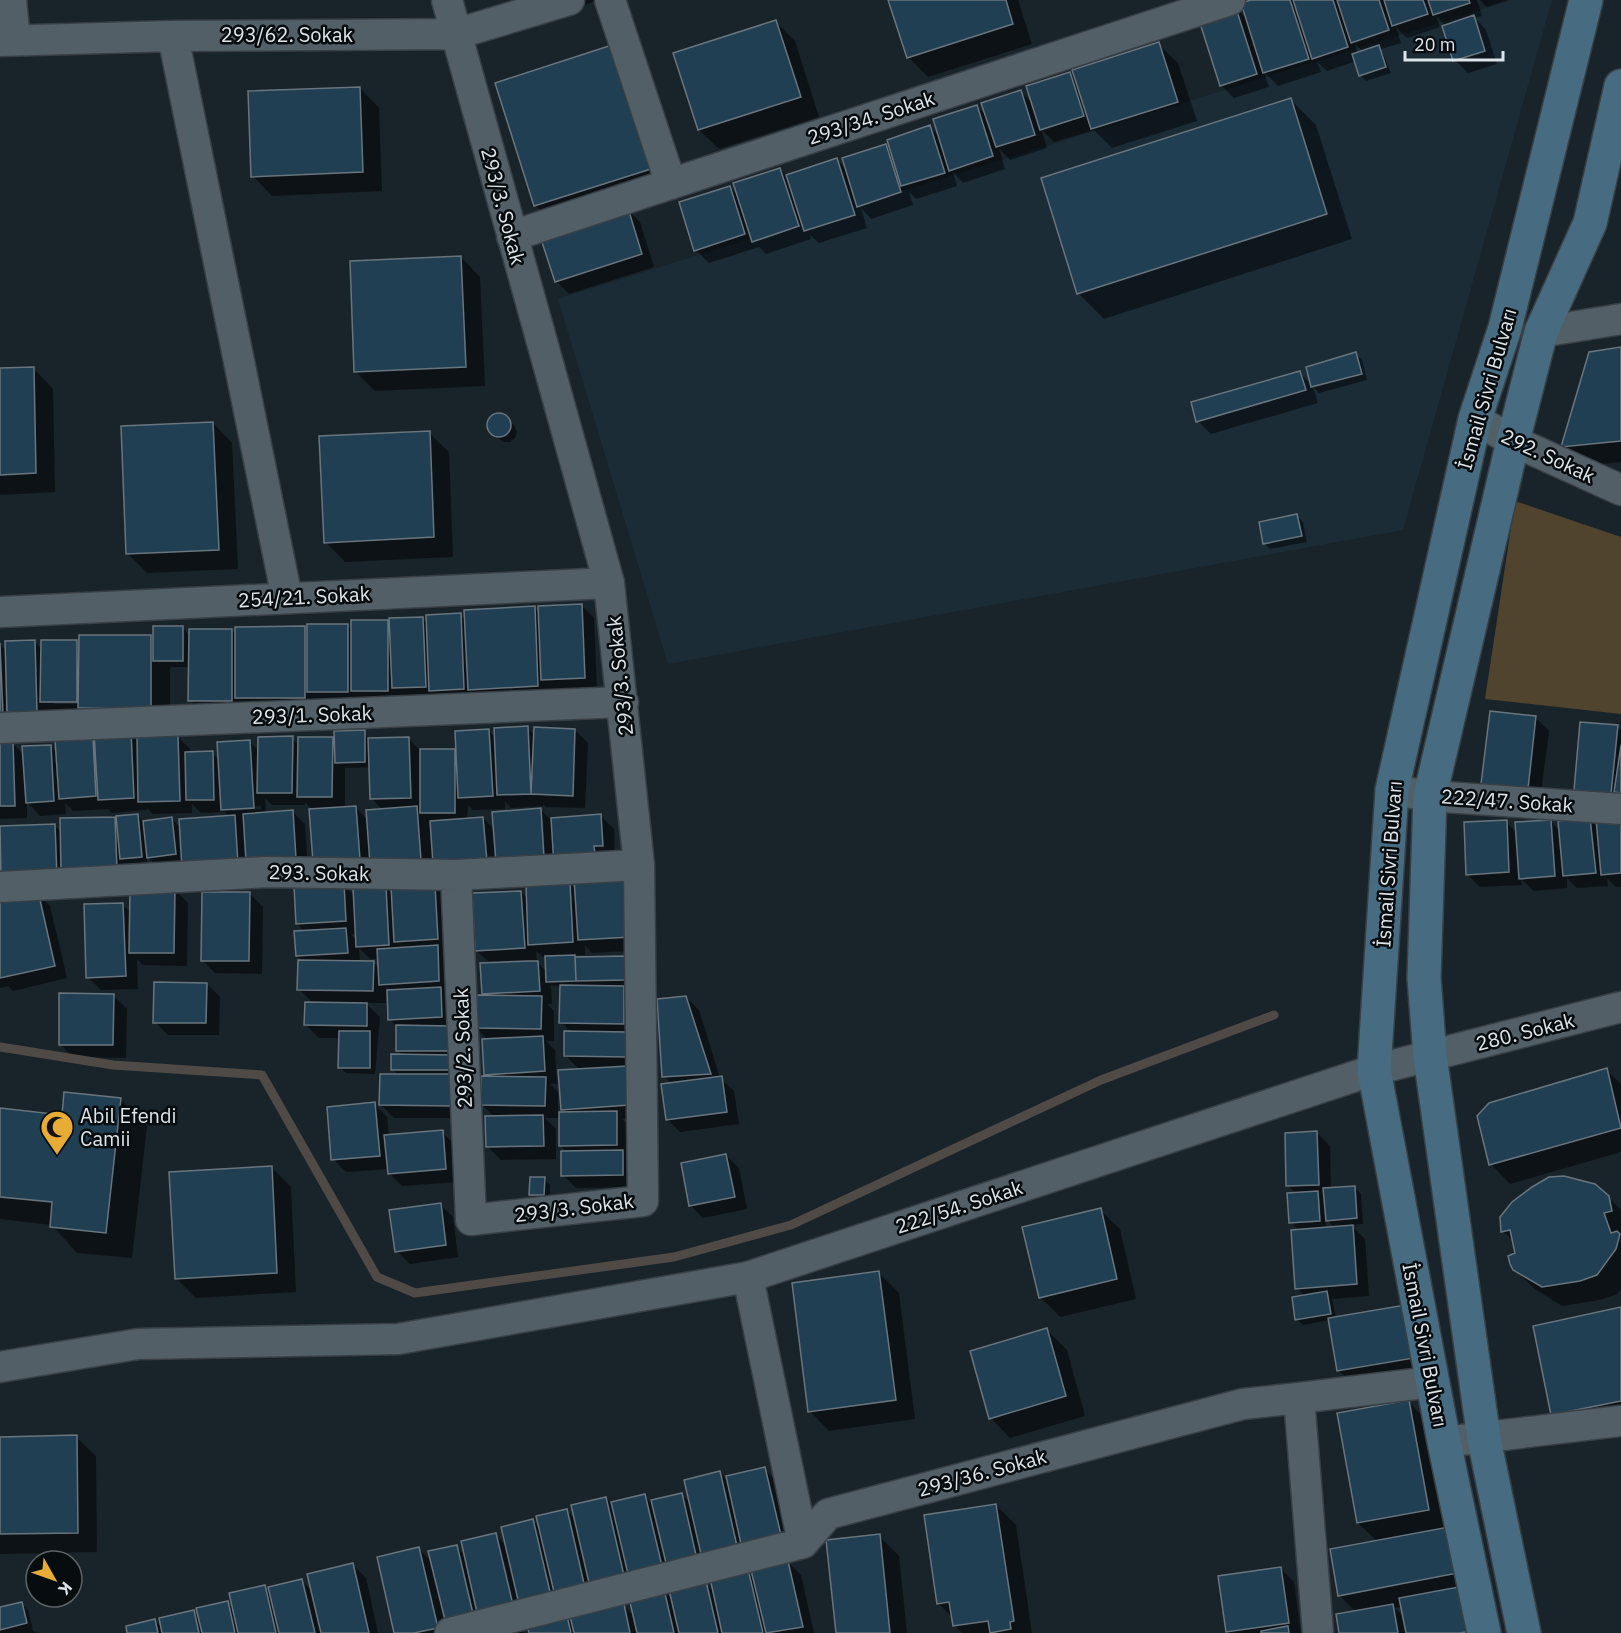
<svg xmlns="http://www.w3.org/2000/svg" width="1621" height="1633" viewBox="0 0 1621 1633" font-family="'IBM Plex Sans',sans-serif">
	<rect width="100%" height="100%" fill="#19232a"/>
	<path fill="#1b2c37" d="M1512,0H1552L1403,530L668,664L558,299Z"/>
	<path fill="#51442e" d="M1515,501L1621,537V714L1485,699Z"/>
	<path fill="#0007" fill-rule="evenodd" d="M554,0H598L566,12Z
		M890,0H1018L1032,44L928,77L908,57Z
		M1256,0H1477L1482,16L1475,18L1486,30L1497,64L1468,73L1455,60L1446,26L1436,16L1440,27L1407,38L1396,27L1401,43L1381,49L1391,73L1366,81L1360,75L1356,61L1327,71L1317,62L1321,72L1278,86L1264,72L1269,87L1234,98L1221,85L1235,7L1248,20ZM1355,44L1363,52L1358,54Z
		M1480,0H1508L1487,7Z
		M776,22L795,41L819,117L719,149L699,130L675,54Z
		M1158,44L1178,63L1197,121L1112,148L1094,130L1054,142L1041,129L1047,148L1010,160L999,148L1005,169L963,183L953,172L957,186L916,199L909,192L913,205L871,219L861,208L867,228L819,243L810,235L811,239L766,254L759,247L709,263L696,250L730,187L740,197L780,169L787,176L837,160L847,170L886,145L892,152L930,127L940,137L977,107L988,117L1021,92L1034,105L1070,73L1078,81Z
		M612,47L676,195L628,210L640,222L654,267L569,294L556,281L561,231L535,205Z
		M360,88L379,108L382,191L272,196L253,176Z
		M1290,99L1316,125L1352,239L1104,319L1078,293Z
		M461,257L480,277L485,386L375,391L356,372Z
		M1621,349V462L1582,466L1562,447Z
		M1356,354L1362,360L1367,380L1319,393L1313,387L1318,403L1211,434L1198,421L1300,373L1312,385Z
		M34,369L53,389L55,492L0,495V370Z
		M495,414H502L514,425L517,432L515,438L510,442H503L491,432L490,419Z
		M213,423L232,443L238,569L147,573L128,554Z
		M429,433L449,452L453,557L345,562L325,542Z
		M1297,516L1303,522L1307,542L1270,549L1264,543Z
		M581,605L594,618L597,691L406,701L400,695V703L203,713L190,700V667H170V727L55,714L49,709L50,724L0,729V645L7,651L35,642L42,649L76,641L80,645L150,637L155,641L182,627L190,636L232,630L236,635L304,628L309,632L347,625L352,630V622H390L422,618L428,624L460,615L466,621L534,608L540,614ZM53,701H84V704H53Z
		M1536,718L1549,731L1540,801L1496,796L1483,783Z
		M1617,727L1621,730V806L1588,803L1575,790Z
		M527,728L535,736L575,730L588,743L585,808L546,807L543,804V806L511,808L505,801V809L473,810L468,805L467,819L483,818L495,830L540,809L553,822L601,816L614,829L615,858L643,950L592,953L585,945V955H574L577,958L625,957L641,1117L622,1119L629,1125L635,1187L576,1188L563,1175L567,1152L561,1146L560,1118H545L556,1129V1159L501,1160L488,1147L495,1117L482,1105L490,1078L486,1074L488,1040L475,1027L486,997L483,994L491,964L476,950L521,892L528,899L569,883L576,890L575,877L372,871L305,802V805H272L265,798L266,813L292,811L305,824L308,870L183,860L154,863L147,856V862L129,864V883L16,891L55,826L62,833L115,819L119,823L137,815L144,822L172,819L181,828L230,817L225,812L201,813L192,804V813L153,814L147,808V810L112,813L108,809L73,811L65,803L66,814L40,816L27,802V818L0,819V743H12L24,755L50,746L57,753L92,740L96,744L130,733L138,741L177,736L190,749V754L212,753L219,760L249,741L259,751L292,738L299,745L332,739L336,743L364,732L370,740L409,739L421,751H458L489,731L496,738ZM371,767L372,799L383,810L368,820L355,807L345,808V768ZM261,806V809L232,811V808ZM540,821H543L546,867H543ZM536,951L543,957H547V972L537,962ZM551,985L561,987V1022L571,1032L566,1056L580,1070L563,1110L566,1113L558,1114V1092L550,1084H557L555,1050L546,1041H554V1011L547,1004H552Z
		M1621,818V887H1616L1607,878L1608,886L1577,888L1567,878V888L1534,891L1521,879L1522,885L1480,887L1467,874L1506,822L1517,833L1550,821L1560,831L1590,819L1599,828Z
		M343,885L355,896L385,887L393,895L435,886L448,899L450,952H442L450,960L452,994H445L453,1002L463,1118H394L381,1105L399,1076L393,1069L403,1056L397,1050V1027L390,1019L388,988H386V1003H365L380,1017L375,1074L346,1073L340,1067V1038H319L306,1025L313,1003L299,989L303,962L298,956L305,932L297,924ZM351,934H357V941ZM359,948L370,959H379L380,969L373,962H360Z
		M175,890L188,903L187,966L143,965L137,959L138,989L101,990L88,977L123,905L131,913Z
		M37,893L50,906L67,978L13,991L8,986L0,988V902Z
		M250,894L263,907L262,974L215,973L202,960Z
		M207,984L220,997L219,1035H168L155,1022Z
		M114,996L127,1009L126,1058L73,1057L60,1044Z
		M686,997L699,1010L720,1078L734,1091L739,1124L680,1132L667,1119L672,1084L664,1076Z
		M1606,1070L1621,1084V1152L1510,1184L1491,1164Z
		M121,1100L147,1126L132,1258L77,1253L52,1225L0,1219V1110L63,1117Z
		M374,1104L387,1117L389,1136L442,1132L455,1145L459,1182L402,1186L389,1173V1169L346,1172L333,1159Z
		M1317,1133L1330,1146L1331,1189L1355,1188L1361,1194L1363,1224L1351,1225L1365,1239L1369,1296L1332,1299L1336,1318L1444,1375L1358,1390L1338,1370L1330,1320L1303,1325L1297,1319L1305,1296L1297,1288L1299,1231L1291,1222L1296,1194L1288,1185ZM1325,1218L1335,1228H1326Z
		M726,1155L739,1168L747,1209L703,1218L690,1205Z
		M271,1167L291,1187L296,1292L196,1298L176,1278Z
		M544,1179L550,1185V1201L537,1200L531,1194Z
		M1608,1197L1621,1210V1289L1617,1294L1600,1300L1562,1306L1535,1289L1514,1269L1516,1254L1514,1242L1503,1231Z
		M440,1204L453,1217L458,1257L410,1264L397,1251Z
		M1100,1210L1120,1229L1136,1299L1060,1317L1041,1298Z
		M879,1273L899,1293L915,1419L829,1431L810,1411Z
		M1621,1309V1424L1553,1414Z
		M1047,1330L1067,1350L1085,1416L1010,1438L991,1418Z
		M1408,1402L1428,1421L1485,1630L1452,1633H1341L1356,1612L1339,1595L1378,1542L1358,1523ZM1402,1607L1404,1617L1395,1608Z
		M76,1437L96,1456L97,1552L0,1554V1438Z
		M764,1469L777,1482L793,1547L515,1624L524,1633H396L419,1549L433,1563L456,1547L466,1556L495,1535L507,1546L533,1521L541,1528L566,1510L576,1520L606,1498L614,1507L644,1496L654,1505L682,1495L691,1503L720,1473L729,1482Z
		M996,1505L1016,1525L1032,1633H962L954,1625L953,1618L938,1603Z
		M879,1536L899,1556L907,1633H837Z
		M788,1562L801,1575L814,1633H530L566,1617L574,1625L623,1605L635,1617L664,1591L673,1600L705,1583L714,1592L747,1571L755,1579Z
		M353,1565L366,1578L378,1633H129L155,1621L163,1629L194,1612L200,1619L227,1603L235,1610L264,1587L271,1594L302,1581L313,1592Z
		M1281,1569L1294,1582L1301,1633H1229L1227,1631Z
		M22,1604L28,1610L33,1631L40,1633H0V1609Z"/>
	<g fill="none" stroke-linecap="round" stroke-linejoin="round">
		<path stroke="#4f4a46" stroke-width="9" d="M0,1047L113,1065L262,1075L377,1277L415,1293L674,1257L791,1225L1101,1080L1274,1015"/>
	</g>
	<path fill="#203f52" stroke="#69757e" stroke-width="1.5" d="M888,0H1006L1013,24L907,58Z
		M1251,0H1290L1309,59L1263,73L1241,3Z
		M1293,0H1333L1348,47L1312,59Z
		M1337,0H1379L1389,30L1351,43Z
		M1384,0H1423L1428,14L1392,26Z
		M1428,0H1469L1470,3L1433,15Z
		M1235,5L1257,74L1220,86L1198,17Z
		M1474,15L1485,51L1453,61L1442,26Z
		M776,20L801,97L698,130L673,53Z
		M1159,42L1178,102L1091,129L1072,70Z
		M612,45L651,169L534,206L495,83Z
		M1379,45L1386,67L1359,76L1352,54Z
		M1070,72L1084,116L1040,130L1026,86Z
		M360,87L363,172L251,177L248,91Z
		M1021,90L1035,135L996,147L981,103Z
		M1291,98L1327,214L1077,294L1041,178Z
		M977,105L993,156L949,171L933,119Z
		M930,125L945,173L901,186L887,140Z
		M886,144L901,192L857,207L842,158Z
		M837,158L855,215L804,231L786,175Z
		M780,168L799,226L752,242L733,183Z
		M730,186L745,234L694,251L679,202Z
		M628,208L642,254L555,282L540,236Z
		M461,256L466,367L354,372L350,261Z
		M1621,347V441L1561,447L1589,352Z
		M1356,352L1362,374L1311,387L1306,367Z
		M34,367L36,473L0,475V368Z
		M1300,371L1306,390L1196,422L1191,402Z
		M487 425a12 12 0 1 1 24 0a12 12 0 1 1-24 0Z
		M213,422L219,550L126,554L121,426Z
		M430,431L434,537L324,543L319,436Z
		M1297,514L1302,536L1263,544L1259,522Z
		M582,604L585,678L541,680L538,606Z
		M535,606L538,686L468,690L464,610Z
		M461,613L464,689L429,691L426,615Z
		M423,617L426,687L392,688L389,618Z
		M351,620H388V691H351Z
		M307,624H348V692H307Z
		M153,626H183V661H153Z
		M305,626V698H235V627Z
		M189,629H232V701H188Z
		M79,635H151V708H78Z
		M35,640L37,712H7L5,641Z
		M41,640H77V702H40Z
		M0,643L3,716H0Z
		M1490,711L1536,716L1528,789L1481,784Z
		M1580,722L1618,725L1611,794L1574,790Z
		M528,726L531,794L497,795L494,728Z
		M534,727L575,729L573,796L531,794Z
		M489,729L493,796L458,798L455,731Z
		M365,730V762L335,763L334,731Z
		M131,731L134,798L98,800L94,733Z
		M178,735L180,801L138,802L137,736Z
		M293,736L292,793H257L258,737Z
		M298,737H333L332,797H297Z
		M409,737L411,798L370,799L368,738Z
		M93,738L96,796L59,799L55,740Z
		M250,740L254,808L221,810L217,742Z
		M13,741L15,806H0V742Z
		M51,745L54,801L26,803L22,746Z
		M1621,745V793L1614,792Z
		M420,749H455V813H420Z
		M213,751L214,800H186L185,752Z
		M356,806L360,859L313,862L309,809Z
		M417,806L421,860L370,864L366,810Z
		M541,808L544,859L496,863L492,812Z
		M293,810L296,858L246,861L243,814Z
		M138,814L142,857L120,859L116,816Z
		M601,814L603,846H594L596,863L554,866L551,818Z
		M235,815L238,864L182,869L179,819Z
		M115,817L117,870L61,871L60,818Z
		M172,817L176,854L147,858L143,821Z
		M483,817L487,861L433,864L430,821Z
		M1621,817V873L1601,875L1596,819Z
		M1590,818L1596,873L1563,876L1558,821Z
		M1507,820L1509,872L1466,875L1464,822Z
		M1551,820L1555,876L1519,879L1515,822Z
		M55,824L57,877L1,879L0,826Z
		M627,875L631,937L578,940L574,879Z
		M570,882L573,942L528,945L526,884Z
		M344,883L346,921L296,924L294,886Z
		M435,885L438,939L394,942L391,887Z
		M386,886L389,945L356,947L353,888Z
		M130,888H175L174,953H129Z
		M38,891L55,966L0,978V900Z
		M521,891L525,948L475,951L472,893Z
		M202,892H250L249,961H201Z
		M123,903L126,976L86,978L84,904Z
		M346,928L348,953L296,956L294,931Z
		M438,945L439,981L379,985L377,949Z
		M575,955L576,981L546,982L545,956Z
		M626,956V980L576,981L575,957Z
		M298,960L374,961L373,991L297,990Z
		M529,961H538L540,991L482,994L480,963Z
		M154,982L207,983L206,1023H153Z
		M560,985L624,986V1024L559,1023Z
		M441,987L442,1017L388,1020L387,990Z
		M59,993L114,994L113,1045H59Z
		M475,995L542,996L541,1029L474,1028Z
		M686,996L711,1074L662,1077L657,999Z
		M305,1002L367,1003V1026L304,1025Z
		M396,1025L450,1026V1051H396Z
		M339,1031H370V1068H338Z
		M564,1031L627,1032L626,1057L564,1056Z
		M543,1036L545,1071L484,1075L482,1039Z
		M391,1054L451,1055V1070H391Z
		M628,1066L629,1105L561,1110L558,1070Z
		M1607,1068L1621,1128L1489,1165L1477,1116L1489,1103Z
		M380,1074H451V1106L379,1105Z
		M481,1076L546,1077L545,1106L481,1105Z
		M722,1076L727,1112L666,1120L661,1084Z
		M64,1092L121,1098L106,1233L50,1227L52,1202L0,1197V1108L62,1115Z
		M375,1102L380,1156L331,1160L327,1107Z
		M617,1111V1145L559,1146V1112Z
		M543,1115L544,1146L486,1147L485,1116Z
		M443,1130L446,1169L388,1174L384,1135Z
		M1317,1131L1319,1185L1286,1186L1285,1133Z
		M623,1150V1175L561,1176V1151Z
		M726,1154L735,1197L689,1206L681,1163Z
		M272,1166L277,1273L175,1279L169,1172Z
		M1564,1176L1595,1184L1609,1196L1612,1211L1604,1213L1611,1233L1617,1231L1620,1234L1616,1249L1597,1275L1580,1281L1542,1287L1513,1270L1510,1264L1508,1256L1515,1253L1510,1230L1501,1232L1500,1217L1512,1202L1532,1187L1549,1177Z
		M530,1177H545L544,1195H529Z
		M1355,1186L1357,1218L1326,1221L1323,1188Z
		M1318,1191L1320,1221L1289,1223L1287,1193Z
		M441,1203L446,1245L395,1252L389,1210Z
		M1101,1208L1117,1279L1039,1298L1022,1227Z
		M1353,1225L1357,1284L1295,1289L1291,1230Z
		M879,1271L896,1400L808,1412L792,1283Z
		M1327,1291L1331,1314L1295,1320L1292,1297Z
		M1417,1303L1426,1356L1337,1371L1328,1318Z
		M1621,1307V1401L1551,1415L1533,1326Z
		M1047,1328L1066,1396L989,1419L970,1351Z
		M1409,1400L1429,1510L1357,1523L1337,1413Z
		M77,1435L78,1533L0,1534V1437Z
		M765,1467L781,1535L741,1544L726,1476Z
		M720,1471L737,1546L701,1554L684,1480Z
		M682,1493L696,1555L666,1563L651,1500Z
		M645,1494L662,1566L628,1574L611,1502Z
		M606,1497L625,1580L590,1587L571,1505Z
		M996,1504L1014,1621L1010,1622L1011,1629L990,1633L988,1621L953,1626L949,1602L937,1604L924,1515Z
		M567,1509L585,1588L555,1596L536,1516Z
		M533,1519L551,1596L519,1604L501,1527Z
		M1454,1526L1463,1572L1338,1596L1330,1549Z
		M496,1533L514,1609L478,1617L461,1541Z
		M880,1534L890,1633H836L826,1540Z
		M457,1545L474,1618L446,1624L428,1551Z
		M419,1547L438,1628L414,1633H394L377,1557Z
		M788,1561L803,1627L766,1633L751,1570Z
		M353,1563L369,1633H321L307,1574Z
		M1281,1567L1289,1623L1226,1632L1218,1576Z
		M748,1569L763,1633H722L710,1578Z
		M302,1579L315,1633H279L268,1587Z
		M706,1581L718,1633H679L669,1590Z
		M265,1585L276,1633H238L229,1593Z
		M1469,1585L1478,1630L1460,1633H1406L1399,1598Z
		M664,1589L674,1633H637L629,1598Z
		M228,1601L235,1633H202L196,1608Z
		M22,1602L27,1623L0,1630V1607Z
		M624,1604L630,1633H574L570,1616Z
		M1393,1604L1398,1633H1339L1336,1614Z
		M194,1610L199,1633H162L159,1618Z
		M567,1616L571,1633H529L527,1625Z
		M155,1619L158,1633H127L126,1626Z
		M1288,1626L1289,1633H1261V1631Z"/>
	<g fill="none" stroke-linecap="round" stroke-linejoin="round">
		<g stroke="#384046" stroke-width="33">
			<path id="minor" d="M11,0L15,40
				M447,0L609,583L639,865L643,1201L471,1220L456,875
				M610,0L671,184
				M173,36L287,598
				M0,41L173,36L456,34L569,0
				M512,236L1230,0
				M1541,332L1621,319
				M1475,419L1513,441L1621,490
				M0,612L609,583
				M0,728L623,702
				M1392,790L1430,796L1621,809
				M0,887L267,872L456,875L639,865
				M748,1277L803,1543
				M0,1367L138,1344L398,1339L748,1277L1374,1070L1621,1007
				M1299,1398L1432,1382
				M1444,1442L1621,1421
				M450,1633L803,1543L828,1514L1243,1404L1299,1398L1318,1633"/>
		</g>
		<g stroke="#384046" stroke-width="36">
			<path id="secondary" d="M1484,1633L1444,1442L1374,1070L1392,790L1475,419L1505,328L1586,0
				M1524,1633L1484,1439L1430,1056L1424,978L1430,796L1513,441L1541,332L1590,223L1621,86"/>
		</g>
		<use href="#minor" stroke="#535f67" stroke-width="30"/>
		<use href="#secondary" stroke="#476c81" stroke-width="33"/>
	</g>
	<defs>
		<g id="mosque-pin" transform="scale(1.725)"><path d="M0 17L-7.5 6A9.5 9.5 0 1 1 7.5 6Z" fill="#e7ac36" stroke="#070c0f"/><path d="M3.5-4.9A6 6 0 1 0 3.5 4.9A5 5 0 1 1 3.5-4.9Z" fill="#111"/></g>
	</defs>
	<g fill-rule="evenodd">
		<use href="#mosque-pin" x="57" y="1127"/>
	</g>
	<g text-anchor="middle" stroke-width="5" stroke-linejoin="round" paint-order="stroke">
		<g font-size="20" fill="#dee5ea" stroke="#070c0f">
			<text x="287" y="42">293/62. Sokak</text>
			<text transform="translate(871 118) rotate(-18)" y="7">293/34. Sokak</text>
			<text transform="translate(503 206) rotate(75)" y="7">293/3. Sokak</text>
			<text transform="translate(1487 389) rotate(-74)" y="7">İsmail Sivri Bulvarı</text>
			<text transform="translate(1548 456) rotate(25)" y="7">292. Sokak</text>
			<text transform="translate(304 597) rotate(-3)" y="7">254/21. Sokak</text>
			<text transform="translate(620 676) rotate(-96)" y="7">293/3. Sokak</text>
			<text transform="translate(312 715) rotate(-2)" y="7">293/1. Sokak</text>
			<text transform="translate(1507 801) rotate(4)" y="7">222/47. Sokak</text>
			<text transform="translate(1389 864) rotate(-86)" y="7">İsmail Sivri Bulvarı</text>
			<text transform="translate(319 873) rotate(1)" y="7">293. Sokak</text>
			<text transform="translate(1525 1032) rotate(-14)" y="7">280. Sokak</text>
			<text transform="translate(463 1048) rotate(-92)" y="7">293/2. Sokak</text>
			<text transform="translate(959 1207) rotate(-18)" y="7">222/54. Sokak</text>
			<text transform="translate(574 1208) rotate(-7)" y="7">293/3. Sokak</text>
			<text transform="translate(1425 1345) rotate(79)" y="7">İsmail Sivri Bulvarı</text>
			<text transform="translate(982 1473) rotate(-15)" y="7">293/36. Sokak</text>
		</g>
		<g font-size="20" fill="#dee5ea" stroke="#070c0f" text-anchor="start">
			<text x="80" y="1123">Abil Efendi<tspan x="80" dy="23">Camii</tspan></text>
		</g>
	</g>
	<g transform="translate(54 1579) rotate(130)"><circle r="28" fill="#070c0f" stroke="#5d6367" stroke-width="1.5"/>
	<path d="M0-4.5L10 22L0 15L-10 22Z" fill="#e7ac36"/>
	<text y="-9" font-size="16" font-weight="bold" text-anchor="middle" fill="#dee5ea">K</text>
	</g>
	<path d="M1405 51v9h98v-9" fill="none" stroke="#dee5ea" stroke-width="3"/>
	<text x="1414" y="51" font-size="18" fill="#dee5ea" stroke="#070c0f" stroke-width="4.5" paint-order="stroke">20 m</text>
</svg>
